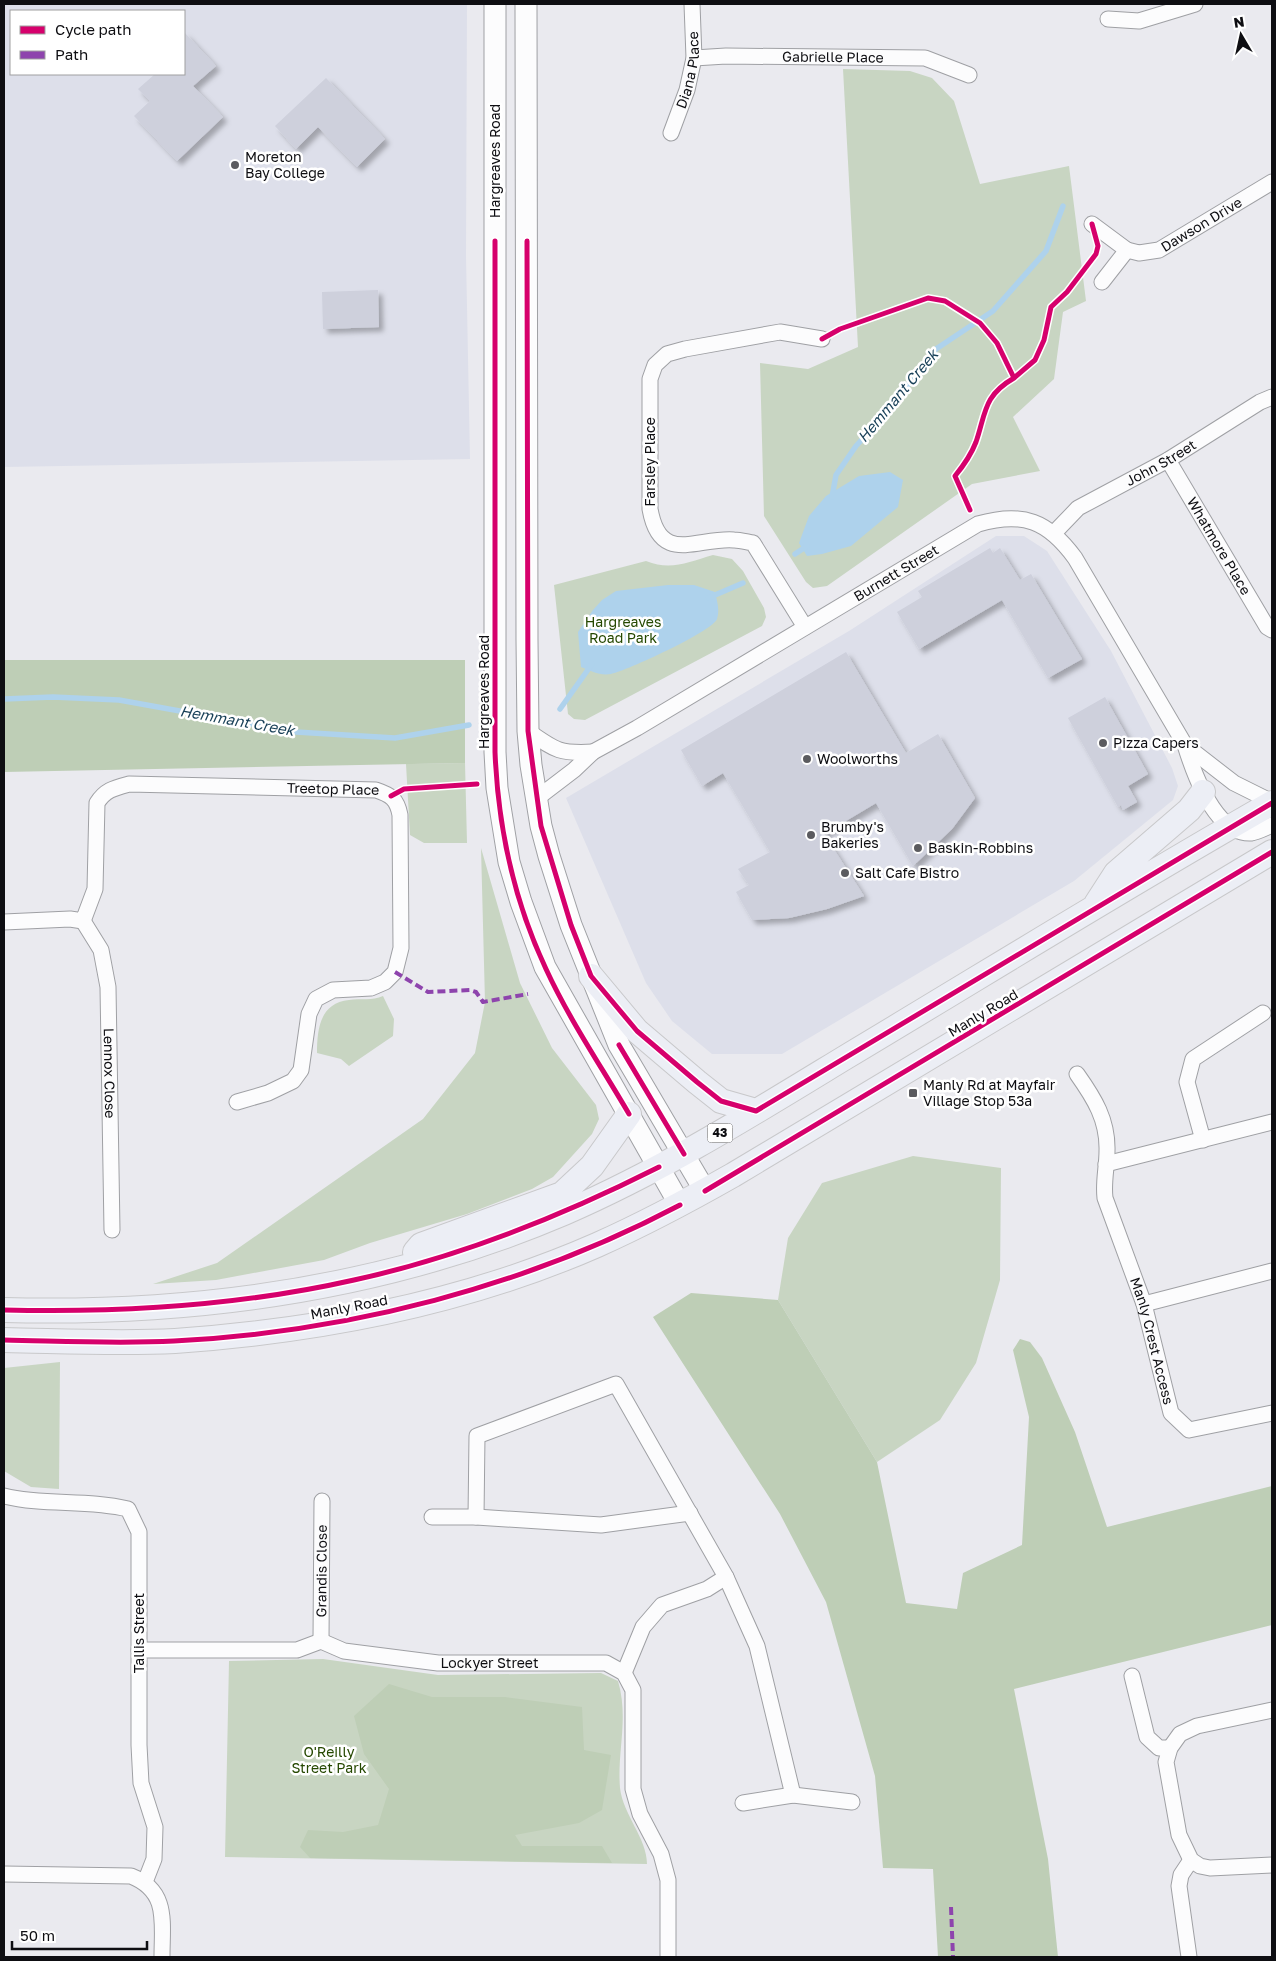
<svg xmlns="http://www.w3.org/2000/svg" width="1276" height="1961" viewBox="0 0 1276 1961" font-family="'Golos Text',sans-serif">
	<defs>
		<filter id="shadow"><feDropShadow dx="4.5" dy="4.5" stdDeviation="2.5" flood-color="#0004"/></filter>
	</defs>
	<rect width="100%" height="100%" fill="#eaeaef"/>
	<path fill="#dddfea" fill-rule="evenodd" d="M4,4H467L466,256L470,459L4,467ZM11,11H184V74H11Z
		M996,536H1024L1047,551L1111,651L1172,768L1178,786L1173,800L1074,881L782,1054H712L672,1021L646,983L566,798L849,631Z"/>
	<path fill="#c8d5c2" d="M843,69L910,71L932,78L954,101L980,184L1069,166L1086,301L1063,312L1054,379L1013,417L1040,471L972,484L827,586L813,588L806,582L764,516L760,363L808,369L858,347Z
		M713,555L732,559L743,571L764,608L766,617L762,626L585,720L574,719L568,714L554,585L646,561C671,571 688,562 713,555Z
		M465,763L467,843H424L410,835L406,764Z
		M481,848L520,983L552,1048L596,1105L599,1119L592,1134L553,1177L532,1189L467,1214L370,1243L324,1260L216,1280L153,1284L217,1263L423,1119L475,1053L485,1002Z
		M383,996L394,1019L393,1036L349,1066L341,1059L317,1053C317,1029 320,1003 349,1000C361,998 372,1001 383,996Z
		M913,1156L1001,1168L1000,1280L976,1363L940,1420L877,1462L778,1300L788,1238L822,1183Z
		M60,1362L59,1489L31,1487L4,1471V1368Z
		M323,1659L438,1675L601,1673L618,1681C629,1718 617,1751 620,1788C623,1815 647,1838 647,1864L225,1857L229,1661Z"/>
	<path fill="#beceb6" d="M465,660V763L4,772V660Z
		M691,1293L778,1300L877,1462L906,1603L957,1609L963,1573L1022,1545L1029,1417L1013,1350L1020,1339L1030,1342L1042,1358L1075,1432L1107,1527L1272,1486V1625L1014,1689L1048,1859L1058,1957H938L933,1869L883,1868L875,1776L826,1602L780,1514L653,1317Z
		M389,1684L432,1697H505L582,1707L584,1750L611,1755L602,1810L579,1823L515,1835L522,1846H602L612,1863L310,1858L300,1847L308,1830L343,1832L378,1825L389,1789L364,1754L354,1716Z"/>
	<path fill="#aed2ec" d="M890,472L903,480L898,507L851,546L822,554L807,556L799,543L809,516L826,496L859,476Z
		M668,585H694L715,592C717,601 720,610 717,619C713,631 626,671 611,674C600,676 591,671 581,667L578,632L593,610L602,600L616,591Z"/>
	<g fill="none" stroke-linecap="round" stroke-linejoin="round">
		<path stroke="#aed2ec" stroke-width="5.5" d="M832,497L836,475L856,446L881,419L936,349L993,311L1046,251L1063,206
			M795,554L807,546
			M708,598L743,583
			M4,699L53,697L119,700L296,732L395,738L469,725
			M560,709L592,664"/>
	</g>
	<path fill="#ced0dc" filter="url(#shadow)" d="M184,32L216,66L193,86L223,117L177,161L134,116L150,101L138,89L155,74H184Z
		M326,78L385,139L357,167L318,127L296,149L275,126Z
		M378,290L379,327L323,329L322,292Z
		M990,548L993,553L1000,548L1020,580L1031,574L1082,659L1048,678L1002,600L919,649L897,612L922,597L918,591Z
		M846,652L906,753L938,734L975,798L952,829L913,866L876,803L824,834L864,896L827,909L789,918L752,920L736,892L749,885L738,869L770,852L723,773L702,786L681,750Z
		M1105,697L1148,774L1128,786L1137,802L1123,810L1121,805L1118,807L1068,718Z"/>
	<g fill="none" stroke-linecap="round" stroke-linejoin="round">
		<g stroke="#9fa0a4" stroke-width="17">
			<g id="minor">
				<path d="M1108,19L1139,21L1195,4"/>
				<path id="s1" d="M694,58L726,56L925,58L969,75"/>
				<path id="s2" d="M671,133L687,90L694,58L692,4"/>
				<path d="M1092,224L1127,250L1102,282"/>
				<path id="s3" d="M1127,250L1139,253L1159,250L1272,182"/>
				<path id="s4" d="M1168,460L1267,627L1272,630"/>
				<path id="s5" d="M1054,533L1078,508L1168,460L1260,402L1272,397"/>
				<path d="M805,627L753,543C747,542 740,540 734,540C697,537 660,566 650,509V379L655,365L667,354L685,349L780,332L822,339"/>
				<path d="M528,731C555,750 559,754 593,752"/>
				<path d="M1185,745L1234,783L1272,802"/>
				<path id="s6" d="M536,799L574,770L593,752L637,728L978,524C1023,511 1048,521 1075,558L1185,745C1193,771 1215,835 1251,833C1258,832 1265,828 1272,825"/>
				<path id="s7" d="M83,921L101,950L108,987L112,1230"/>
				<path id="s8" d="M4,922L70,919L83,921L95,889L97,803C105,790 114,788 129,784L376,790C391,795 397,799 400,815L401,948L395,972L385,982L371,988L333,990L316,999L309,1014L301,1070L293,1081L268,1093L237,1102"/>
				<path id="s9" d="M1077,1074C1094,1098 1108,1120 1107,1151C1107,1167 1103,1182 1105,1198L1144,1304L1171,1413L1189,1430L1272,1413"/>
				<path d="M1203,1140L1187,1082L1193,1059L1263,1013"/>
				<path d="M1106,1164L1272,1122"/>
				<path d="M1144,1304L1272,1271"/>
				<path d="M4,1496C45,1506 87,1499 128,1509L139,1532V1745L141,1783L155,1827L154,1859L145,1882"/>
				<path d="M432,1517H476L601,1525L690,1513"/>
				<path d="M476,1517L477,1436L616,1384L726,1577L757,1646L793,1795"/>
				<path id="s10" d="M321,1641L322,1501"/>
				<path id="s11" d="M139,1650H297L321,1641L344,1651L438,1663H606L624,1673L633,1690V1789L640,1814L661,1854L668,1880V1957"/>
				<path d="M624,1673L643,1627L662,1605L707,1589L726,1577"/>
				<path d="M1132,1676L1147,1737L1159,1748H1170"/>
				<path d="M1272,1710L1197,1726L1180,1734L1170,1748L1166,1762L1179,1835L1191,1860L1200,1866L1210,1868L1272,1865"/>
				<path d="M743,1803L793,1795L852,1802"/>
				<path d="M4,1874L131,1876C169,1891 162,1922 162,1957"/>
				<path d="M1189,1957L1179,1886L1181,1875L1191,1860"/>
			</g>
		</g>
		<g stroke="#9fa0a4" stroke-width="23">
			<path id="secondary" d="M495,4V752L497,788L509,862L521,902L545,967L680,1205
				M526,4L527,640L528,731L531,765L541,826L549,856L571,925L619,1045L705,1191"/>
		</g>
		<g stroke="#c8c8ca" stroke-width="26">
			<path id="primary" d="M1096,904L1116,873L1189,810L1203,792
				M591,976L637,1031L697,1082L721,1101L756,1111
				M415,1252L421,1245L562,1194L592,1166L629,1114
				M4,1310C196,1315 386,1289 564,1213C663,1170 754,1113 846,1057C988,972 1128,885 1272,803
				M4,1340C61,1341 119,1344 175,1341C319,1331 465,1303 597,1245C644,1224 689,1200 733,1175L1272,852"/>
		</g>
		<use href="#minor" stroke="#fcfcfd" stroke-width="15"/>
		<use href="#secondary" stroke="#fcfcfd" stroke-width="21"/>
		<use href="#primary" stroke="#eceef5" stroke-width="24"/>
		<path stroke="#8e44ad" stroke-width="4" stroke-dasharray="8 4" stroke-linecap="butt" d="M395,972L428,992L470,990L476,992L483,1002L528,994
			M951,1907L953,1957"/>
		<g stroke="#fff" stroke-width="8">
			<path id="cycleway" d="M495,241V752C498,827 514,901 546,969C569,1019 601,1066 629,1114
				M527,241L528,731L541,826L571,925L591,976L637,1031L697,1082L721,1101L756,1111L1272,803
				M822,339L840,329L928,298L945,301L980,323L997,343L1014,378C983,396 986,413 976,442C971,455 964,465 955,476L970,510
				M1014,378L1035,360L1044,340L1051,307L1067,292L1096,254L1098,246L1092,224
				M391,796L404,789L477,784
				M619,1045L684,1154
				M705,1191L1272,852
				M4,1310C122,1313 239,1306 354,1280C460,1257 562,1216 659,1167
				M4,1340C60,1341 117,1344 174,1341C349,1332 525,1287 680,1205"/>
		</g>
		<use href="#cycleway" stroke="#d6006c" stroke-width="5"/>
	</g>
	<g fill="#5b5b5f" stroke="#fff" stroke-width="2">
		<circle cx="235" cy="165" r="5"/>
		<circle cx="1103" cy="743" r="5"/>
		<circle cx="807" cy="759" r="5"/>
		<circle cx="811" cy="835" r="5"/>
		<circle cx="918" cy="848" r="5"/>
		<circle cx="845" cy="873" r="5"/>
		<rect x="908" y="1088" width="10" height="10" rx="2.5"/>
	</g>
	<g text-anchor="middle" stroke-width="5" stroke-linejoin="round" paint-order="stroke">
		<rect fill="#fff" stroke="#565659" stroke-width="1" x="707.5" y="1123.5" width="25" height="19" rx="4"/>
		<g font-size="12" font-weight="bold" fill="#0e0e12">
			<text x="720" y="1137">43</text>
		</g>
		<g font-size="14" fill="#0e0e12" stroke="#fff">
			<text dy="5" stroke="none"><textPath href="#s1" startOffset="139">Gabrielle Place</textPath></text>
			<text dy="5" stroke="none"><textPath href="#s2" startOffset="66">Diana Place</textPath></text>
			<text transform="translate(495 161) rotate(-90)" y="5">Hargreaves Road</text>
			<text dy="5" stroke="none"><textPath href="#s3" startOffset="82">Dawson Drive</textPath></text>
			<text transform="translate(650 462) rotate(-90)" y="5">Farsley Place</text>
			<text dy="5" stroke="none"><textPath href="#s5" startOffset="129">John Street</textPath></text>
			<text dy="5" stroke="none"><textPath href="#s4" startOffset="100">Whatmore Place</textPath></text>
			<text dy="5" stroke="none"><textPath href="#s6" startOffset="426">Burnett Street</textPath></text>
			<text transform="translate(484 692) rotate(-90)" y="5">Hargreaves Road</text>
			<text dy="5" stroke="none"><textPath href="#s8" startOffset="442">Treetop Place</textPath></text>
			<text transform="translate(983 1013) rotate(-31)" y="5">Manly Road</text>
			<text dy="5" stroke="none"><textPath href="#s7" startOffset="158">Lennox Close</textPath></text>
			<text transform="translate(349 1307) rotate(-11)" y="5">Manly Road</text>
			<text dy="5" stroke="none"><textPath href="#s9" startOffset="282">Manly Crest Access</textPath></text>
			<text dy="5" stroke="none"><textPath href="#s10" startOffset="70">Grandis Close</textPath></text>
			<text transform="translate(139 1633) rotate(-90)" y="5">Tallis Street</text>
			<text dy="5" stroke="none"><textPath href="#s11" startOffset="355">Lockyer Street</textPath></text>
		</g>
		<g font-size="14" fill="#0e0e12" stroke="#fff" text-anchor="start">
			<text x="245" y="162">Moreton<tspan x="245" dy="16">Bay College</tspan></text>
			<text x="1113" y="748">Pizza Capers</text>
			<text x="817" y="764">Woolworths</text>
			<text x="821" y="832">Brumby's<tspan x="821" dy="16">Bakeries</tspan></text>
			<text x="928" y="853">Baskin-Robbins</text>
			<text x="855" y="878">Salt Cafe Bistro</text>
			<text x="923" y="1090">Manly Rd at Mayfair<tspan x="923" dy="16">Village Stop 53a</tspan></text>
		</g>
		<g font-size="14" fill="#254800" stroke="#fff">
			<text x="623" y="627">Hargreaves<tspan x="623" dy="16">Road Park</tspan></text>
			<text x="329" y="1757">O'Reilly<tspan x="329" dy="16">Street Park</tspan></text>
		</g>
		<g font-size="15" font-style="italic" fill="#173f57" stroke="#fff">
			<text transform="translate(898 396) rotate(-50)" y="5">Hemmant Creek</text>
			<text transform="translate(237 721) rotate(10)" y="5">Hemmant Creek</text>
		</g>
	</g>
	<rect width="1276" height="1961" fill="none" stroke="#0e0e12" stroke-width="10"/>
	<rect x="10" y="10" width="175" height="65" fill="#ffffff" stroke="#9f9fa0"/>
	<rect x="20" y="26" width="25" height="8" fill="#d6006c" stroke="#9f9fa0"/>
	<text x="55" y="35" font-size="15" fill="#0e0e12">Cycle path</text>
	<rect x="20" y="51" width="25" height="8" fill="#8e44ad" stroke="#9f9fa0"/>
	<text x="55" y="60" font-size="15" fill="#0e0e12">Path</text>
	<g transform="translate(1241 35) rotate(351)" stroke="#ffffff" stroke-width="4" paint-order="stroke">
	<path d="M0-4L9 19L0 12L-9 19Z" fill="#0e0e12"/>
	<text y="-8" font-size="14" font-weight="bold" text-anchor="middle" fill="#0e0e12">N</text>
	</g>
	<path d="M12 1941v8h135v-8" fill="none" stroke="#0e0e12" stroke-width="2.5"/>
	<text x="20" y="1941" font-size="15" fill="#0e0e12" stroke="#ffffff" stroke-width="4" paint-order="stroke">50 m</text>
</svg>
